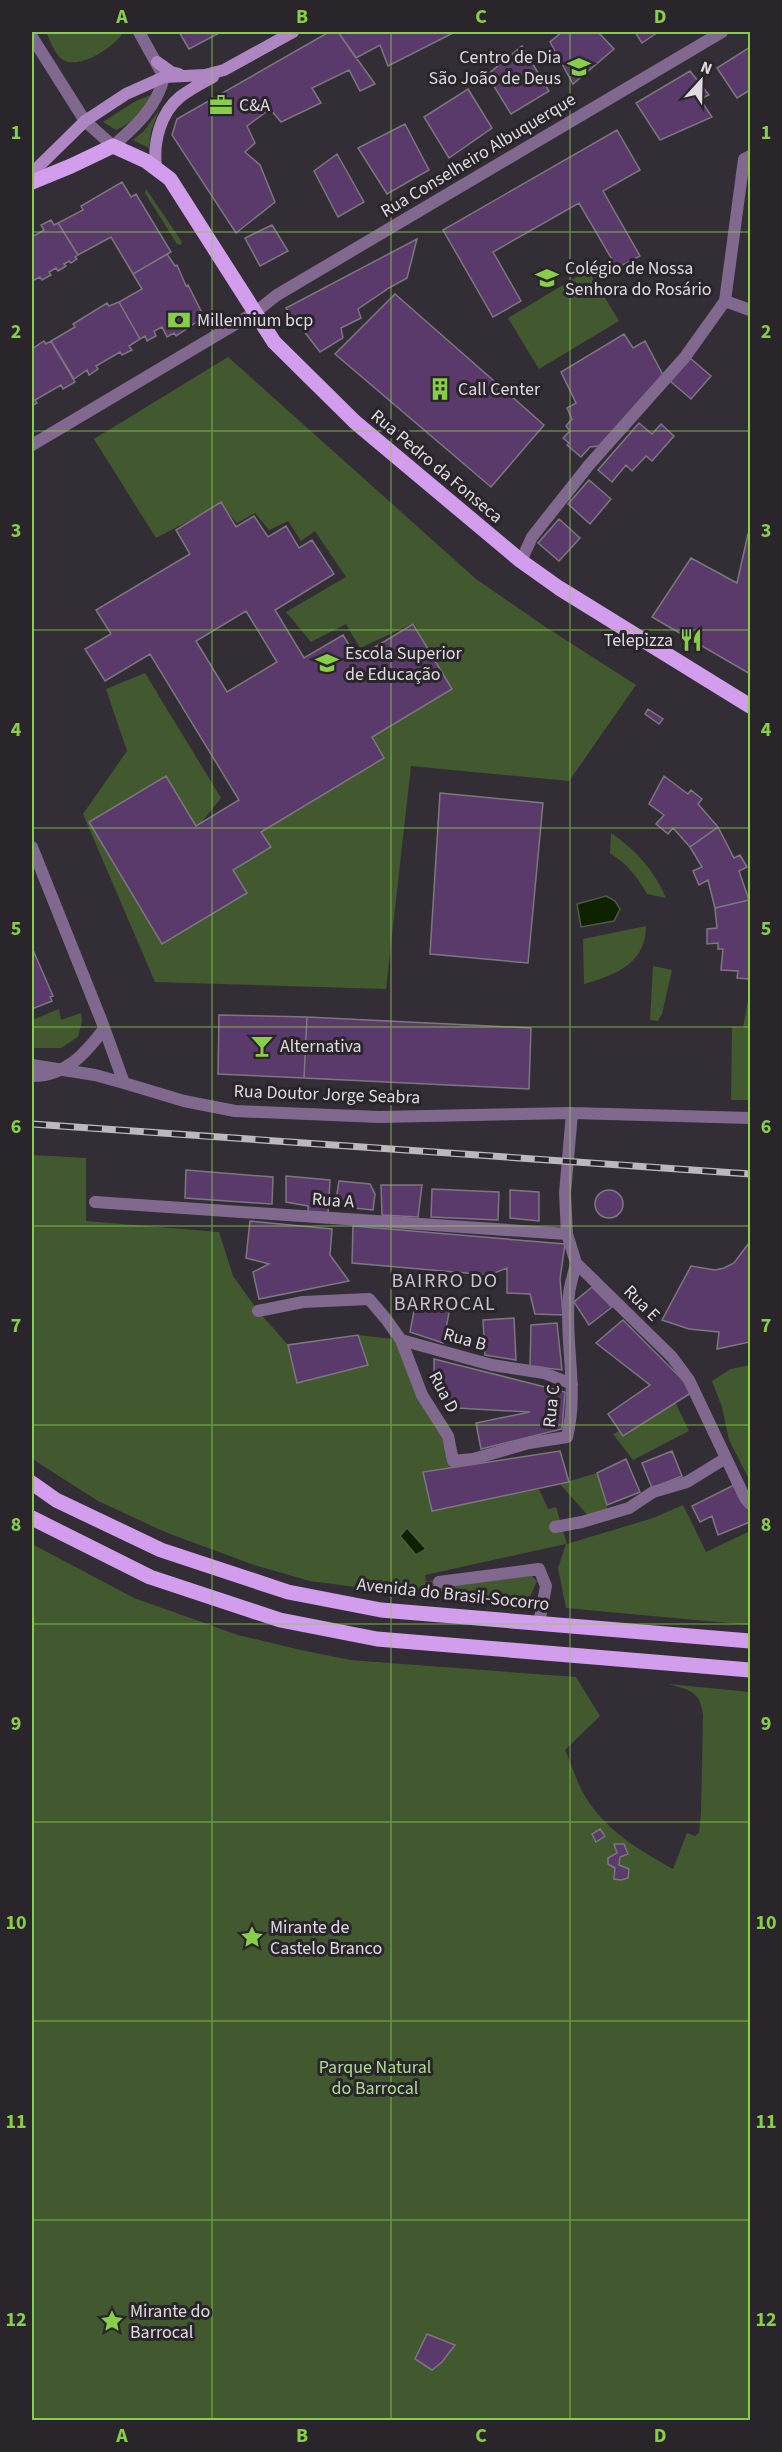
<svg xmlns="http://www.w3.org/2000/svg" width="782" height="2452" viewBox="0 0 782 2452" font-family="'Source Sans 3',sans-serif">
	<rect width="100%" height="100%" fill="#332e35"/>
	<path fill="#42592f" d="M46,32H123C116,46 80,70 63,60C55,55 50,40 46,32Z
		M151,95C146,111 130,124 116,130L103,122L134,102Z
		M159,110L151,131L149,148L133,140L144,131Z
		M146,189L182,242L181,245L177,244L145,193Z
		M588,270L619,321L539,369L508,318Z
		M228,357L476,579L544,626L636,685L569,781L411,766L386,989L155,982L83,814L127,751L106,689L145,673L221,798L195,830L219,867L248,829L366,736L448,687L414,623L360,648L346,624L311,642L286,612L346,577L315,531L301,541L288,521L269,530L255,513L237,523L221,504L156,538L94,439Z
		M611,833C636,850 654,870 666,898L647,894C637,876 627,864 610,853Z
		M646,926C646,963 616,975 584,984L583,939Z
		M653,966L672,970L662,1014L658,1021L650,1020Z
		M750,989V1100H731L732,1027L743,1028Z
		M59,1009L61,1020L81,1013L82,1021L78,1037L61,1048H32V1020Z
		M32,1155L86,1158V1221L219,1232L233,1276L258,1311L288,1345L298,1383L367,1365L358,1335L401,1340L450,1444L452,1468L423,1472L432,1511L539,1489L548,1509L556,1507L567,1544L653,1518L683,1505L706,1552L750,1531V1625L566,1608L558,1568L566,1544L425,1575L426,1581L532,1576L537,1581L527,1603L440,1598L310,1581L254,1565L165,1532L98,1501L37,1462L32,1458Z
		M750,1365V1481L729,1440L722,1407L712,1381L731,1369Z
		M675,1402L689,1431L633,1460L613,1434Z
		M597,1473L609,1514L591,1519L560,1484Z
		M32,1544L134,1598L238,1635L301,1650L350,1660L576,1677L600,1716L565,1750C572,1765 577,1784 586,1798C607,1831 639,1850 673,1869L687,1833L695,1836L699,1833L701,1813L703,1715C700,1689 687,1690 668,1684L750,1692V2420H32Z"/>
	<path fill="#0e2200" stroke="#4d5a44" stroke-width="1.5" d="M606,896L615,901L620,909L614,921L581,927L577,904Z
		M407,1528L426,1549L416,1555L400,1536Z"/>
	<path fill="#5a3a6a" stroke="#7c777f" stroke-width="1.5" fill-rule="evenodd" d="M179,32H221L189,49Z
		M329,32H338L375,84L360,91L349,70L312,88L321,103L281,122L270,109L247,126L255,143L245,152L260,165L275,202L236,233L172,135L177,119Z
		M338,32H455L388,66L380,45L356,58Z
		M562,32H598L614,49L573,84L550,42Z
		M635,32H658L642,43Z
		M522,46L549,91L511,114L487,75Z
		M750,47V90L737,98L717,68Z
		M690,71L709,95L700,99L712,117L660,140L636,103Z
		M468,89L492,128L449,158L424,117Z
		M405,124L429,170L387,194L358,148Z
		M617,130L640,170L603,191L640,256L617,268L579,203L493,252L521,301L493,317L443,230Z
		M337,154L364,202L338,217L314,171Z
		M122,182L131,197L136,194L171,252L133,274L111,237L78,255L58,223L83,210L81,206Z
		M51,220L54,225L58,223L78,255L75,257L77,259L71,263L69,261L64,264L66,266L58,271L56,268L49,272L51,275L42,280L40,277L32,281V237L44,230L41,225Z
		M272,225L288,251L260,266L245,238Z
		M417,239L407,278L389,288L358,309L361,318L341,328L343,338L320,352L286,308Z
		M167,254L175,266L177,265L186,286L188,285L204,317L176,336L174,333L167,337L162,327L154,331L156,336L147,341L145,336L140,339L119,302L142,289L133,274Z
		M395,294L544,425L491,487L335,354Z
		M119,302L140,339L129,346L132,350L122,355L120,352L96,366L98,369L89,375L87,370L74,379L51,341L75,327L73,324L107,303L109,306Z
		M624,334L633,348L645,341L663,375L599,446L590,447L581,457L567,445L569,443L563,438L570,431L566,426L572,419L567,408L576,403L561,372Z
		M44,341L46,344L51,341L75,382L63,389L61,385L35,400L37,403L32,406V349Z
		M690,358L711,376L691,399L670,381Z
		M639,423L652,434L661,424L674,436L652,461L646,456L632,471L626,465L612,482L598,470Z
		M589,480L611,499L590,524L568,504Z
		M221,502L236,527L254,516L268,537L286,526L299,548L312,540L334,574L275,610L304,658L343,635L357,658L413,624L452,689L372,737L384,758L261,832L271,847L233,870L247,893L162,944L89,822L166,776L196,826L239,800L150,654L105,681L85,649L111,634L96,610L190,554L176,530ZM246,611L277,662L227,692L196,641Z
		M559,519L580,538L559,561L538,543Z
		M748,534H750V674L652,617L691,558L737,583Z
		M648,709L663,719L659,724L645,714Z
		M664,776L688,794L691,790L702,799L698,804L718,827L690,847L673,828L668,834L656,824L664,815L649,804Z
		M440,793L543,803L528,963L430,954Z
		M718,827L734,858L740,855L747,867L739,871L749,900L715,908L708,880L699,885L693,871L702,867L690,847Z
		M749,900L750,965L749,979L737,978L738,971L721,970L723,949H718V943L707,944V929L717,928L715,908Z
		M33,950L53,996L50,997L52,1001L32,1009V951Z
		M219,1015L307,1017L304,1078L218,1074Z
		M307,1017L531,1028L529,1089L304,1078Z
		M186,1170L273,1177L272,1204L185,1198Z
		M286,1176L330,1180L328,1214L308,1215V1206L286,1202Z
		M339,1181L370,1184L375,1194L373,1210L335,1206Z
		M381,1185H422L418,1217L382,1215Z
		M432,1189L499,1192L498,1220L431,1217Z
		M510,1190L539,1192V1221L510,1218Z
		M595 1204a14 14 0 1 1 28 0a14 14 0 1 1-28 0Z
		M250,1221L332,1229L330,1255L349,1281L259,1299L253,1272L269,1264L246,1258Z
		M353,1226L565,1244L560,1279L563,1315L535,1314L530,1294L507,1293V1268L489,1275L352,1263Z
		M749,1243L750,1244V1342L717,1349L719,1332L689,1329L662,1320L691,1266L715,1270L724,1268L734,1263Z
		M592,1287L612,1307L589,1325L574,1302Z
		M416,1300L450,1308L443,1343L410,1332Z
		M514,1318L516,1360L485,1355L483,1320Z
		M623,1320L694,1391L623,1436L608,1414L650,1385L596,1343Z
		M557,1323L562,1370L530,1366L531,1325Z
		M358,1335L368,1365L297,1383L288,1345Z
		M434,1359L565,1392L562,1429L481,1449L476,1423L530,1412L456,1408L434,1383Z
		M560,1451L569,1482L432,1511L423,1472Z
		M672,1451L682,1476L652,1488L642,1463Z
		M626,1459L640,1492L607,1505L597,1473Z
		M738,1483L750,1500V1522L718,1535L712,1516L700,1522L692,1506Z
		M600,1829L605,1836L596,1842L592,1834Z
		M614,1844H624L628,1854L620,1857L619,1865L629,1869L628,1878L621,1880L614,1879L615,1868L608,1864V1858L617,1853Z
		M427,2334L455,2345L442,2362L432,2370L415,2359Z"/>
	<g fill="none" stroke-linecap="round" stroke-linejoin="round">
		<path stroke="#81688e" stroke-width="12" d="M32,37L85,121L113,146C136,126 157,107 164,77L139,32
			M725,301L744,159L750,156
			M32,445L254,313L277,295L722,32
			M521,561L532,537L589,465L685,357L725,301L750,310
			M32,847L102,1022L124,1083L184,1101L235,1111L379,1117L572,1113L750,1118
			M32,1065L95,1075L124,1083
			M32,1076C66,1076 85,1054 104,1029
			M572,1113L565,1193L567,1234L576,1263L672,1357L689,1380L745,1498L750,1504
			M95,1202L567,1234
			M258,1311L303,1302L369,1299L386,1319L401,1340L492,1365L544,1373L572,1384
			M401,1340L422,1395L448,1436L453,1461L473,1459L529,1443L567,1437C579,1390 564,1342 569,1294C570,1284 574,1273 576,1263
			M555,1527L582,1522L629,1508L653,1492L687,1482L726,1458
			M439,1582L539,1569L546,1586L539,1623"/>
		<path stroke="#ae86c3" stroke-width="12" d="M157,62L171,72L179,74
			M156,167C153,143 160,113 180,97C190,89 202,83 213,77
			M32,173L85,121L126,94L164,77L205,75L224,70L293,32"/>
		<path stroke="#d19dec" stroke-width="15" d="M32,182L71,166L113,146L146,161L170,179L274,342L355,422L521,561L559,588L750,706
			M32,1483L56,1500L161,1550L288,1592L381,1610L750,1641
			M32,1518L150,1577L280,1620L377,1639L750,1670"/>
		<g stroke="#bcb9be" stroke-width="7">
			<path id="rail" d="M32,1124L750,1174"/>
		</g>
		<use href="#rail" stroke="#29252b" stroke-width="4.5" stroke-dasharray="14" stroke-linecap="butt"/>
	</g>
	<path fill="none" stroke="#88cf49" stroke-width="1.5" stroke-opacity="0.55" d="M212,32V2420M391,32V2420M570,32V2420M32,232H750M32,431H750M32,630H750M32,828H750M32,1027H750M32,1226H750M32,1425H750M32,1624H750M32,1822H750M32,2021H750M32,2220H750"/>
	<defs>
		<g id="school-bare" transform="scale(1.8)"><path d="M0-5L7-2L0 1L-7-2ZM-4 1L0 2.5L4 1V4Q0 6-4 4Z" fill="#88cf49" stroke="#29252b" stroke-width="2.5" paint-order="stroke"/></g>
		<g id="office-bare" transform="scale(1.8)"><path d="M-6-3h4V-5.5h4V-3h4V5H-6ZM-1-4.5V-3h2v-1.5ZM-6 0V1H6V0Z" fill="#88cf49" stroke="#29252b" stroke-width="2.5" paint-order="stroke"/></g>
		<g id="bank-bare" transform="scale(1.8)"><path d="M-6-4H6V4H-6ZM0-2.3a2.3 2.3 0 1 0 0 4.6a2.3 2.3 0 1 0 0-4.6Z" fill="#88cf49" stroke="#29252b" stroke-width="2.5" paint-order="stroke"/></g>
		<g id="building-bare" transform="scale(1.8)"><path d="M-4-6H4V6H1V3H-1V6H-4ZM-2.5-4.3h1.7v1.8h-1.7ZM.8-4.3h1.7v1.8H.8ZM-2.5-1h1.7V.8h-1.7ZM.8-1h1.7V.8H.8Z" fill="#88cf49" stroke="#29252b" stroke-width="2.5" paint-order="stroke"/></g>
		<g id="restaurant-bare" transform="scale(1.8)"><path d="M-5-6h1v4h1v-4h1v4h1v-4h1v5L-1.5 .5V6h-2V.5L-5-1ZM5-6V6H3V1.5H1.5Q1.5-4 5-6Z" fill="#88cf49" stroke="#29252b" stroke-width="2.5" paint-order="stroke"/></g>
		<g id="university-bare" transform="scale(1.8)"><path d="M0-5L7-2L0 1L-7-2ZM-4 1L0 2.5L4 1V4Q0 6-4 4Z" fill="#88cf49" stroke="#29252b" stroke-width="2.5" paint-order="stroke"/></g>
		<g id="bar-bare" transform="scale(1.8)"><path d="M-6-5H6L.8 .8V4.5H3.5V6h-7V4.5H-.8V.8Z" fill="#88cf49" stroke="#29252b" stroke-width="2.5" paint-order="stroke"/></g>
		<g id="sight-bare" transform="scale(1.8)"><path d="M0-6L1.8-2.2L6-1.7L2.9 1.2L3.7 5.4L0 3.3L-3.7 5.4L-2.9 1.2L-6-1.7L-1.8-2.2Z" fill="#88cf49" stroke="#29252b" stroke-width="2.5" paint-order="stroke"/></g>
	</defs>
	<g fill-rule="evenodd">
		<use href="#school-bare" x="579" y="67"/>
		<use href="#office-bare" x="221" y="105"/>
		<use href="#school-bare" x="547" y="278"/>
		<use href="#bank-bare" x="179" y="320"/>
		<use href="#building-bare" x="440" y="389"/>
		<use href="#restaurant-bare" x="691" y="640"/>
		<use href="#university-bare" x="327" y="663"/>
		<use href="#bar-bare" x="262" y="1046"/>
		<use href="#sight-bare" x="252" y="1937"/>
		<use href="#sight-bare" x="112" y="2321"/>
	</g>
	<g text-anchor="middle" stroke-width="6" stroke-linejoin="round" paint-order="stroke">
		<g font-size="18" fill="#dfdce1" stroke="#29252b" text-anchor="start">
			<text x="561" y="63" text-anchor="end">Centro de Dia<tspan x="561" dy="21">São João de Deus</tspan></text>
			<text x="239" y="111">C&amp;A</text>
			<text x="565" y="274">Colégio de Nossa<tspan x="565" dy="21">Senhora do Rosário</tspan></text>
			<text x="197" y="326">Millennium bcp</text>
			<text x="458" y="395">Call Center</text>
			<text x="673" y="646" text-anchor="end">Telepizza</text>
			<text x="345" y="659">Escola Superior<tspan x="345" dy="21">de Educação</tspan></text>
			<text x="280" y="1052">Alternativa</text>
			<text x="270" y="1933">Mirante de<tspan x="270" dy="21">Castelo Branco</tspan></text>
			<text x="130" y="2317">Mirante do<tspan x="130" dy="21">Barrocal</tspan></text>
		</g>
		<g font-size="18" fill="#dfdce1" stroke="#29252b">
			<text transform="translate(478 155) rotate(-31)" y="6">Rua Conselheiro Albuquerque</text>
			<text transform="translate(437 466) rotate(40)" y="6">Rua Pedro da Fonseca</text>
			<text transform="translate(327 1094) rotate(2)" y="6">Rua Doutor Jorge Seabra</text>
			<text transform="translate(333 1200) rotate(4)" y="6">Rua A</text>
			<text transform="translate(642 1303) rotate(45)" y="6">Rua E</text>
			<text transform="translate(465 1339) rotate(15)" y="6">Rua B</text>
			<text transform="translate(444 1392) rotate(62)" y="6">Rua D</text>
			<text transform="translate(551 1406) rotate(-84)" y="6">Rua C</text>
			<text transform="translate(453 1594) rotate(6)" y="6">Avenida do Brasil-Socorro</text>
		</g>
		<g font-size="18" fill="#afdd8e" stroke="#29252b">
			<text x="375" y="2073">Parque Natural<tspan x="375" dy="21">do Barrocal</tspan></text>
		</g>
		<g font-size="20" letter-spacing="1.5" fill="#c7c2cb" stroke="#29252b">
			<text x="445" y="1287">BAIRRO DO<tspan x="445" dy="23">BARROCAL</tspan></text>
		</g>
	</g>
	<rect width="782" height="2452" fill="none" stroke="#29252b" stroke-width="66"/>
	<g transform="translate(701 81) rotate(22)" stroke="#29252b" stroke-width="4.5" paint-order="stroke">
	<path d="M0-4.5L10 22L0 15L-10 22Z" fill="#dfdce1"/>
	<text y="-9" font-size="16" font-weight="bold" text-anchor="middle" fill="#dfdce1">N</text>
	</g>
	<rect x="33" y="33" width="716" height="2386" fill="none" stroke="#88cf49" stroke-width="2"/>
	<g font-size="20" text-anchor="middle" font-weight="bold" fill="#88cf49">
		<text x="122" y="23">A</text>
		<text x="302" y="23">B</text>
		<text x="481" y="23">C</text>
		<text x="660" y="23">D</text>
		<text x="16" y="139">1</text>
		<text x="766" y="139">1</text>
		<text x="16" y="338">2</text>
		<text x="766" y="338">2</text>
		<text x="16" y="537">3</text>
		<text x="766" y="537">3</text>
		<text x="16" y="736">4</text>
		<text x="766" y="736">4</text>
		<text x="16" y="935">5</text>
		<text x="766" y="935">5</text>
		<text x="16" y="1133">6</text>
		<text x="766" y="1133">6</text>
		<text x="16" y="1332">7</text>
		<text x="766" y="1332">7</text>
		<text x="16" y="1531">8</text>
		<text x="766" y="1531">8</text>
		<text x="16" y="1730">9</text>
		<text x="766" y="1730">9</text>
		<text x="16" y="1929">10</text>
		<text x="766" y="1929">10</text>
		<text x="16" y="2128">11</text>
		<text x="766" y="2128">11</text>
		<text x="16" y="2326">12</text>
		<text x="766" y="2326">12</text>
		<text x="122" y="2442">A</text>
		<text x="302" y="2442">B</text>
		<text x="481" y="2442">C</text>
		<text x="660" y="2442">D</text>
	</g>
</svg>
